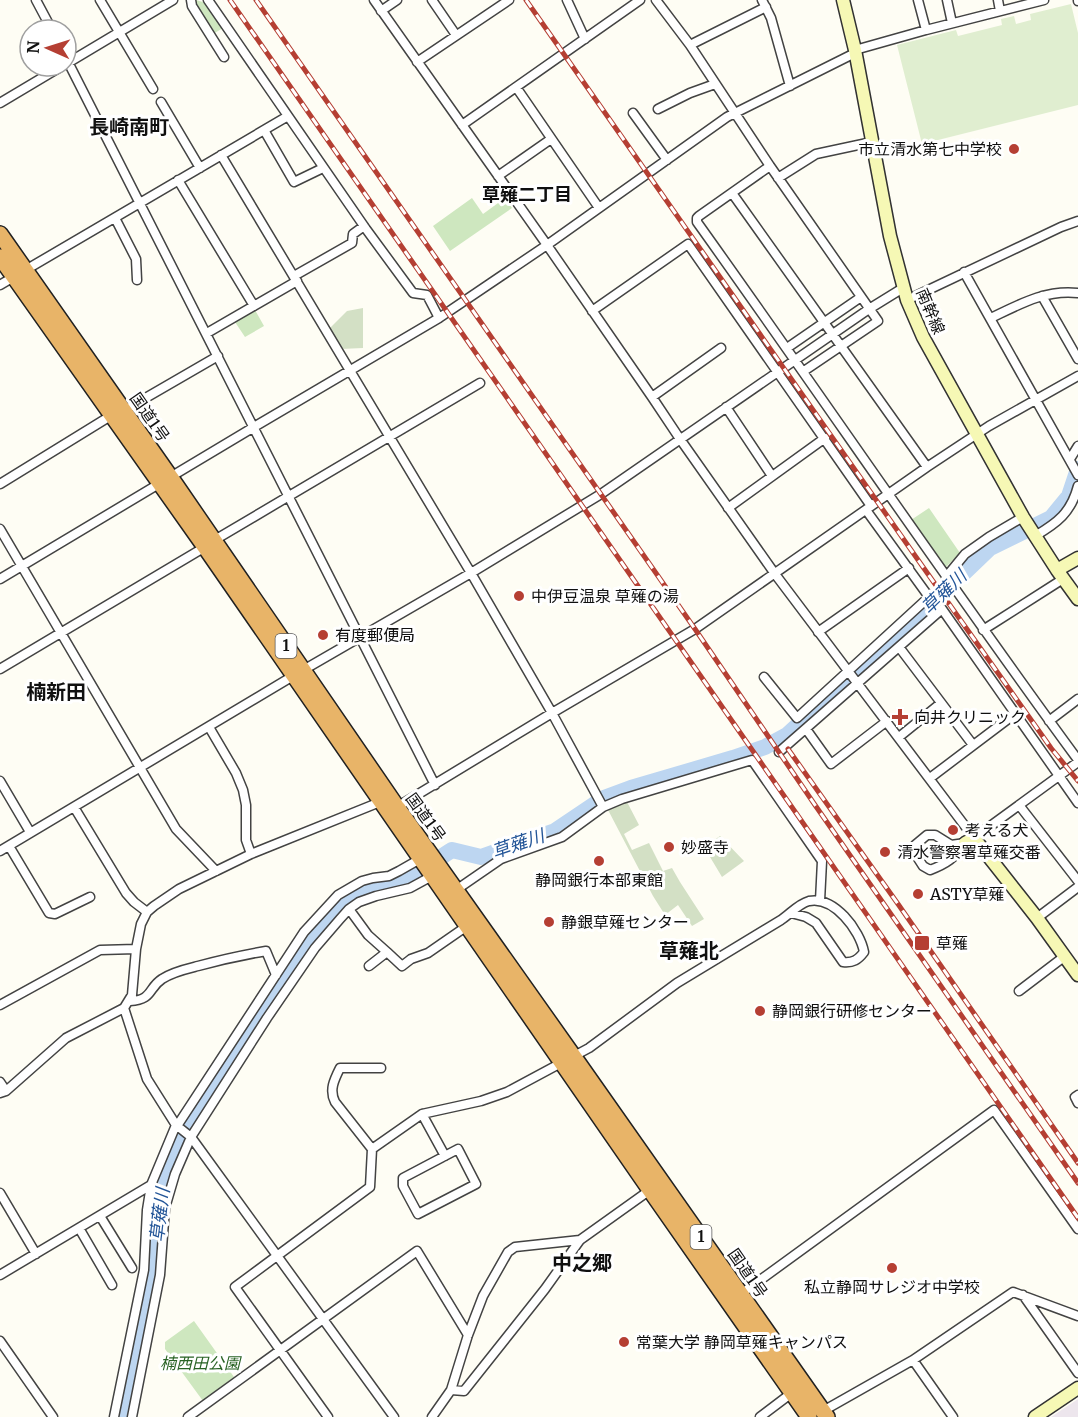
<svg xmlns="http://www.w3.org/2000/svg" width="1078" height="1417" viewBox="0 0 1078 1417" font-family="Merriweather,'Noto Sans JP',serif">
	<rect width="100%" height="100%" fill="#fefdf4"/>
	<path fill="#ede6ed" d="M1078,1399V1417H1051Z"/>
	<path fill="#cee7bf" d="M196,0L206,3L223,28L213,34L196,6Z
		M472,198L483,214L505,198L512,208L450,251L433,226Z
		M255,310L264,326L245,337L235,322Z
		M929,508L960,553L945,568L911,520Z
		M194,1321L234,1377L203,1401L165,1349V1342Z"/>
	<path fill="#d3e0c5" d="M363,308V348L341,349L330,328L347,311Z
		M626,800L639,825L624,834L632,850L649,843L663,871L672,868L680,882L704,919L692,926L678,905L665,915L653,896L607,808Z
		M720,836L744,861L722,877L704,847Z"/>
	<path fill="#e0eed0" d="M1071,4L1078,33V105L922,144L897,45L956,30L958,36L1002,25L1001,19L1014,16L1016,24L1031,20L1030,14Z"/>
	<g fill="none" stroke-linecap="round" stroke-linejoin="round">
		<path stroke="#bdd6f1" stroke-width="16" d="M120,1417L129,1363L153,1277L161,1189L164,1180L179,1142L197,1111L308,942C324,922 341,898 367,889C383,884 401,882 416,874C429,867 440,857 452,850L481,857L555,831L604,798L631,788L733,758L765,747L787,735L841,685L891,643L990,548L1051,518L1069,496L1078,469"/>
		<g stroke="#434343" stroke-width="11">
			<path id="street" d="M36,0L52,30
				M100,0L153,89
				M191,0L192,6L224,57
				M208,0L366,229L413,293L427,295L439,318
				M374,0L547,245L652,397L680,439L775,574L974,838L1078,762
				M432,0L456,35
				M567,0L585,39
				M656,0L690,45L770,166L878,321L804,371
				M762,0L771,18L790,86
				M918,0L926,30
				M947,0L952,23
				M998,0L1000,11
				M1078,0V1
				M381,11L397,0
				M690,45L766,7
				M855,50L926,30L1044,0
				M66,58L435,785
				M417,62L509,0
				M66,64L173,0
				M516,87L599,208
				M161,102L200,168
				M0,103L62,66
				M658,109L690,93L715,84
				M633,113L667,160
				M462,125L640,0
				M264,130L294,182L323,168
				M221,155L471,573L552,713L603,807
				M770,166L699,216L697,218V222C825,401 948,583 1078,760
				M498,176L551,139
				M778,178L816,154L872,142
				M178,180L254,306
				M732,193L927,467
				M115,218L136,259L137,280
				M964,272L1078,475
				M294,276L352,243L353,234L364,226
				M0,285L288,116
				M1042,296L1078,359
				M907,300L1061,227L1078,221
				M592,311L688,244L871,506
				M991,318C1018,305 1046,289 1078,293
				M207,333L297,281
				M787,348L861,297
				M652,397L721,348
				M726,407L772,476
				M123,411L218,356
				M1070,459L1078,446
				M0,484L112,415
				M728,508L825,438
				M0,529L176,829L216,871
				M1035,536C1057,523 1071,513 1078,486
				M213,541L480,383
				M946,577L965,554L989,537L1023,517
				M0,579L254,427L439,318L547,245L727,117L855,53
				M983,630L1063,579
				M818,632L909,568
				M899,647L973,745
				M0,669L205,547
				M764,677L797,718L929,597L866,510
				M1049,721L1078,699
				M209,727L236,773L243,790L246,805V840L251,854
				M806,729L831,764L887,721
				M899,737L941,703
				M779,752L942,609L1078,803
				M930,778L1016,713
				M0,781L30,832
				M1019,805L1078,881
				M74,807L126,893L134,902L147,912
				M927,835H935L951,845L965,843C955,858 946,864 930,870L923,866L914,852L915,845Z
				M9,846L49,913L55,914L90,897
				M0,851L293,676L471,573L601,494L869,309L903,288
				M456,890L501,859L562,837L603,807L622,799L752,760L822,861L820,901
				M349,909L368,935L387,952
				M1037,918L1078,887
				M369,966L387,952L402,966L411,959L428,953L467,926
				M1019,991L1065,956
				M130,1001C153,1000 148,988 162,979C172,972 186,969 198,966C220,960 243,955 266,951L276,975
				M0,1005L100,950L136,949
				M124,1008L147,1079L176,1125L191,1137L394,1417
				M0,1082L6,1091
				M0,1093L6,1091L66,1038L124,1008L132,995L136,949L141,924L147,912L154,906L179,889L251,854L380,802L397,807L552,713L695,629L927,467L989,426L1078,376
				M1078,1095L1075,1097L1078,1103
				M422,1114L445,1156
				M177,1126L304,932L338,895L362,881L373,878L389,876L399,871L420,859
				M372,1149L335,1102C329,1090 334,1080 340,1068H381
				M458,1149L476,1184L418,1214L403,1186V1178Z
				M0,1193L36,1254
				M100,1216L132,1268
				M79,1228L112,1285
				M0,1275L151,1185L176,1125
				M741,1294L994,1110L1078,1229
				M1023,1295L1078,1373
				M0,1341L53,1417
				M913,1360L953,1417
				M451,1390L464,1391L545,1289L580,1240
				M823,1411L913,1360L1013,1292L1078,1316
				M114,1417L144,1270L147,1210L151,1185
				M132,1417L160,1275L165,1208L175,1174L191,1137L267,1018L315,948L340,919L349,909L359,902L376,896L410,888L432,876
				M188,1417L417,1251L468,1335
				M328,1417L235,1287L370,1187L372,1149L422,1114L481,1101L507,1092L589,1048L677,983L781,920C790,914 798,904 809,901C834,896 860,930 864,952C858,960 853,963 843,962L816,923L806,917L791,913
				M432,1417L451,1390L468,1335L483,1296L508,1252L515,1247L580,1240L650,1190
				M760,1417L793,1392"/>
		</g>
		<g stroke="#323232" stroke-width="15">
			<path id="secondary" d="M843,0L855,50L890,236L907,300L923,337L1023,517L1057,570L1078,599
				M1057,570L1078,558
				M965,843L974,838L1037,918L1078,975
				M1035,1417L1078,1388"/>
		</g>
		<g stroke="#212121" stroke-width="18">
			<path id="highway" d="M0,234L171,478L397,807L574,1057L827,1417
				M0,257L205,547L650,1190L809,1417"/>
		</g>
		<use href="#street" stroke="#fff" stroke-width="8"/>
		<use href="#secondary" stroke="#f6f8b5" stroke-width="12"/>
		<use href="#highway" stroke="#e8b468" stroke-width="15"/>
		<g stroke="#b53f33" stroke-width="5">
			<path id="rail" d="M230,0L1078,1218
				M256,0L695,629L815,805L1078,1183
				M526,0L923,567L1051,748L1078,781
				M788,749L898,904L1078,1163"/>
		</g>
		<use href="#rail" stroke="#fff" stroke-width="3" stroke-dasharray="9" stroke-linecap="butt"/>
	</g>
	<g fill="#b53f33" stroke="#fff" stroke-width="2">
		<circle cx="1014" cy="149" r="6"/>
		<circle cx="519" cy="596" r="6"/>
		<circle cx="323" cy="635" r="6"/>
		<path d="M897 708h6v6h6v6h-6v6h-6v-6h-6v-6h6z"/>
		<circle cx="953" cy="830" r="6"/>
		<circle cx="669" cy="847" r="6"/>
		<circle cx="885" cy="852" r="6"/>
		<circle cx="599" cy="861" r="6"/>
		<circle cx="918" cy="894" r="6"/>
		<circle cx="549" cy="922" r="6"/>
		<rect x="914" y="935" width="16" height="16" rx="3"/>
		<circle cx="760" cy="1011" r="6"/>
		<circle cx="892" cy="1268" r="6"/>
		<circle cx="624" cy="1342" r="6"/>
	</g>
	<g text-anchor="middle" stroke-width="6" stroke-linejoin="round" paint-order="stroke">
		<g fill="#fff" stroke="#585858" stroke-width="1.5">
			<rect x="275.5" y="634" width="21" height="24" rx="4.5"/>
			<rect x="690.5" y="1225" width="21" height="24" rx="4.5"/>
		</g>
		<g font-size="15" font-weight="bold" fill="#101010">
			<text x="286" y="651">1</text>
			<text x="701" y="1242">1</text>
		</g>
		<g font-size="16" fill="#101010" stroke="#fff" text-anchor="start">
			<text x="1002" y="155" text-anchor="end">市立清水第七中学校</text>
			<text x="531" y="602">中伊豆温泉 草薙の湯</text>
			<text x="335" y="641">有度郵便局</text>
			<text x="914" y="723">向井クリニック</text>
			<text x="965" y="836">考える犬</text>
			<text x="681" y="853">妙盛寺</text>
			<text x="897" y="858">清水警察署草薙交番</text>
			<text x="599" y="886" text-anchor="middle">静岡銀行本部東館</text>
			<text x="930" y="900">ASTY草薙</text>
			<text x="561" y="928">静銀草薙センター</text>
			<text x="936" y="949">草薙</text>
			<text x="772" y="1017">静岡銀行研修センター</text>
			<text x="892" y="1293" text-anchor="middle">私立静岡サレジオ中学校</text>
			<text x="636" y="1348">常葉大学 静岡草薙キャンパス</text>
		</g>
		<g font-size="16" fill="#101010" stroke="#fff">
			<text transform="translate(931 311) rotate(67)" y="6">南幹線</text>
			<text transform="translate(150 417) rotate(55)" y="6">国道1号</text>
			<text transform="translate(426 817) rotate(54)" y="6">国道1号</text>
			<text transform="translate(748 1273) rotate(55)" y="6">国道1号</text>
		</g>
		<g font-size="16" font-style="italic" fill="#296325" stroke="#fff">
			<text x="200" y="1369">楠西田公園</text>
		</g>
		<g font-size="18" font-weight="bold" fill="#101010" stroke="#fff">
			<text x="527" y="201">草薙二丁目</text>
		</g>
		<g font-size="18" font-style="italic" fill="#235598" stroke="#fff">
			<text transform="translate(944 592) rotate(-44)" y="6">草薙川</text>
			<text transform="translate(518 844) rotate(-19)" y="6">草薙川</text>
			<text transform="translate(160 1215) rotate(-83)" y="6">草薙川</text>
		</g>
		<g font-size="20" font-weight="bold" fill="#101010" stroke="#fff">
			<text x="129" y="134">長崎南町</text>
			<text x="56" y="699">楠新田</text>
			<text x="689" y="958">草薙北</text>
			<text x="582" y="1270">中之郷</text>
		</g>
	</g>
	<g transform="translate(48 48) rotate(273)"><circle r="28" fill="#ffffff" stroke="#9f9f9f" stroke-width="1.5"/>
	<path d="M0-4.5L10 22L0 15L-10 22Z" fill="#b53f33"/>
	<text y="-9" font-size="16" font-weight="bold" text-anchor="middle" fill="#101010">N</text>
	</g>
</svg>
